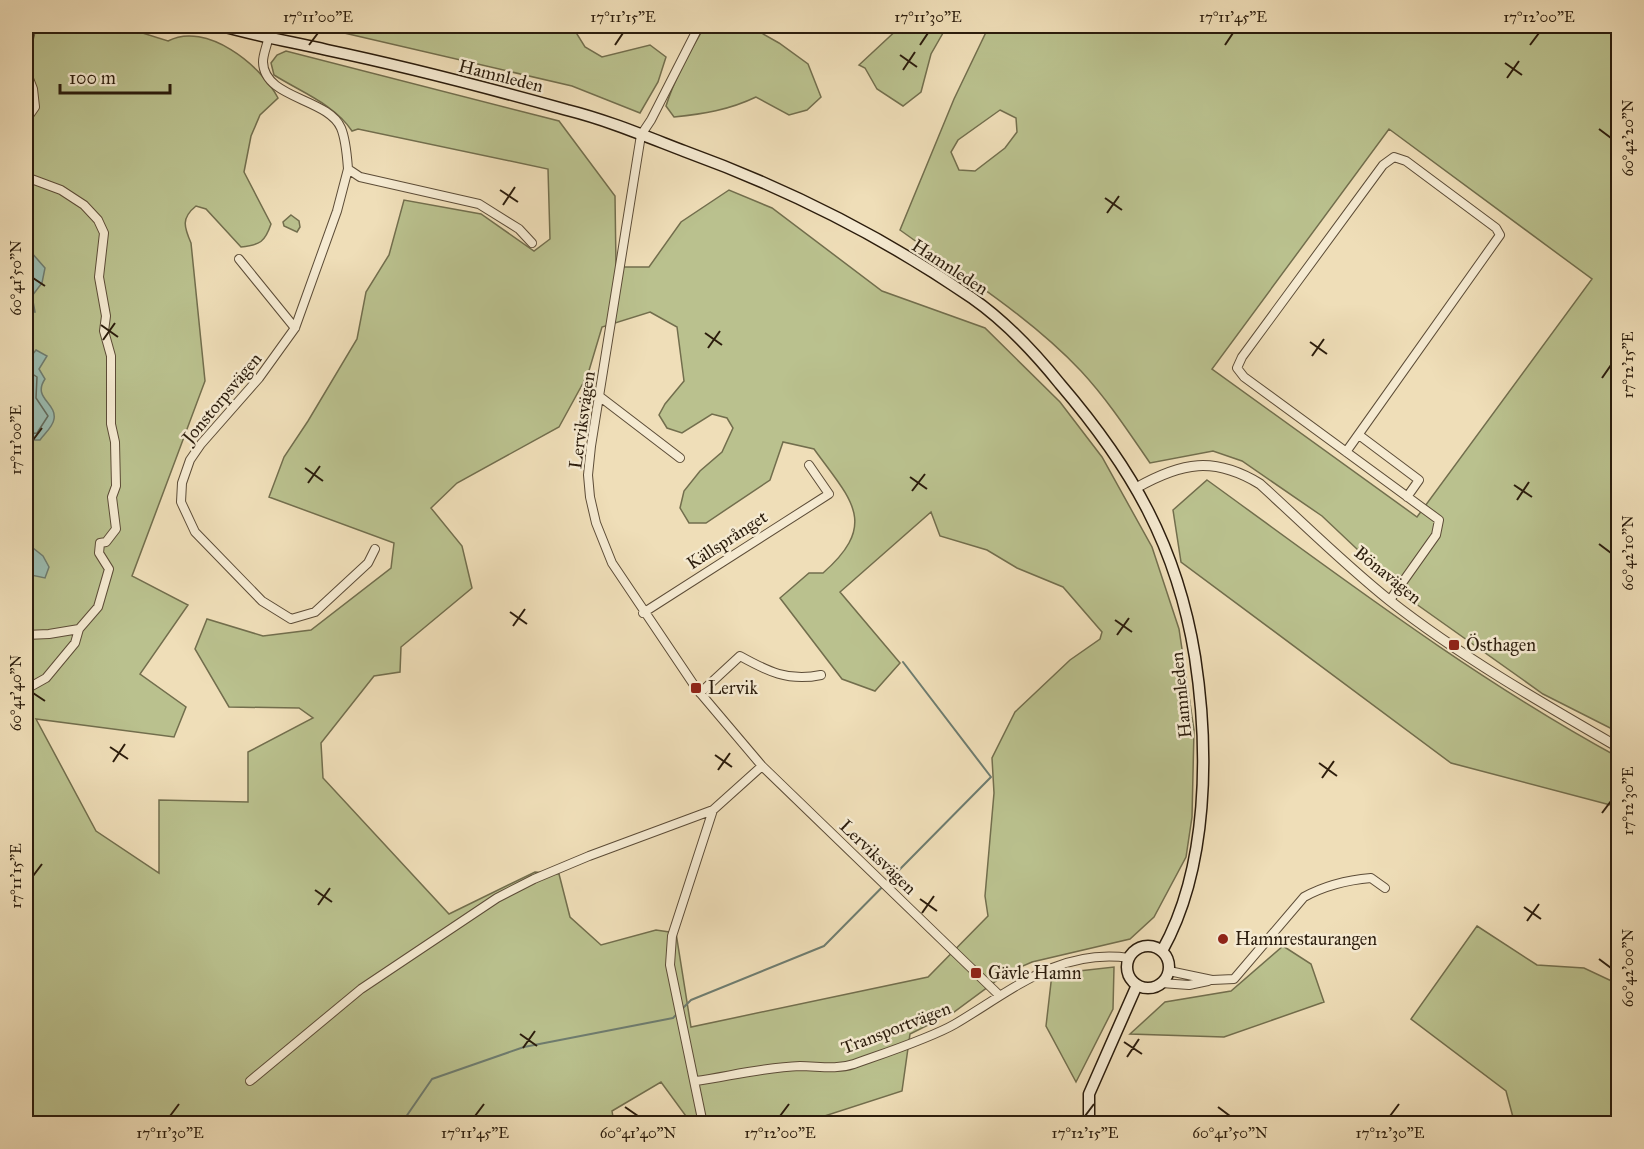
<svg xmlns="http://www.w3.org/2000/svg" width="1644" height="1149" viewBox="0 0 1644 1149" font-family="'IM FELL Great Primer',serif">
	<rect width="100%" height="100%" fill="#efdeb8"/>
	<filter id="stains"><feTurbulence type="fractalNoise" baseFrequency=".00333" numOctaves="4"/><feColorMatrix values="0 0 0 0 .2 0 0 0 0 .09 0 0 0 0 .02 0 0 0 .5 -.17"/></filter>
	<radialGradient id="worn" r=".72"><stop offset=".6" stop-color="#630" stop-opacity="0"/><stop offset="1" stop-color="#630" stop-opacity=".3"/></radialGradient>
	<path fill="#bac18e" stroke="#726e4d" stroke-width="1.5" fill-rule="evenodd" d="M26,26H120L168,41C206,21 261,65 278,98L260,115L251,136L244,172L271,224C265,242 260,245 241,247L206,209L196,206C181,218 184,227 191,243L205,381L132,576L188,605L140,674L186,707L174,737L36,719L96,831L159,873V800L248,802V752L313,718L299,708L229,707L195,649L207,619L263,636L311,630L391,568L394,543L269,497L284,457L308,421L357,339L366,292L389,255L404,200L481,214L534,251L550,239L548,169L358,129L352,131C334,104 301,92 274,75L271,63L277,55L286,51L559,121L615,196L616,267H649L681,222L729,190L772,208L882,291L985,328L1060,402L1102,457L1152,547L1179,629L1194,730L1192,817L1186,857L1154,917L1130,939L1032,962L1007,973L954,1012L910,1034L902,1091L803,1123H691L661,1082L612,1111L614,1123H26ZM650,312L677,327L684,381L665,404L659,415L667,428L682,433L712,414L727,418L733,428L722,452L700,471L684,491L680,508L689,523H706L770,480L783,442L814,449C850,499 880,523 823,573H809L780,598L842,679L875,691L900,663L840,592L931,512L940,536L987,550L1017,568L1063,587L1102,632L1100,639L1070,660L1015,712L992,758L994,793L985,896L988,916L928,977L691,1027L676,933L656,930L601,945L570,917L559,874L535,872L449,914L323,778L321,743L374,676L400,672L401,647L472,588L462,546L431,508L457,483L559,427L588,374L602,327Z
		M314,26H572L585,47L602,57L650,45L666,57L658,82L640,113L572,86Z
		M705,26H749L779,43L808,64L821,97L807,110L789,115L756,97C729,110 703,114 674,117L666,106C675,77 689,52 705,26Z
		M901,26H947L931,54L921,92L903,106L877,89L865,68L859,65Z
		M989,26H1618V732L1543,694L1412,601L1322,516L1242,461L1213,451L1150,463C1128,431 1107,399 1081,371C1029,316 961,274 900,230L954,99ZM1000,110L1016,118L1017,132L1005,148L975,171L959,170L951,152L958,140ZM1389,129L1592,279L1417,517L1212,369Z
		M291,215L299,221L300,227L297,232L284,226L283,222Z
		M1207,480C1341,577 1473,678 1618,757V807L1451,763L1181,562L1173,510Z
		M1477,926L1537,965L1584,968L1618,984V1123L1537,1124L1514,1121L1506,1091L1411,1019Z
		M1283,946L1311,964L1324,1002L1224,1037L1130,1034L1165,1002L1231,991Z
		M1114,967L1113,1009L1076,1082L1046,1026L1052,974Z"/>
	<path fill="#9abcb1" stroke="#6e7c6f" stroke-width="1.5" d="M31,252L45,268L42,283L32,296L35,312H26V254Z
		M36,350L47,356L39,369L45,379C32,398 57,403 54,419C53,427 44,434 40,440H26C25,420 21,384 30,367L28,360Z
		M26,458L30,459C33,480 29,500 33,521L26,519Z
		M33,548L43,556L49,567L45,578L26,574V551Z"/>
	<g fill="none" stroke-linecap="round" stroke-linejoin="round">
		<path stroke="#626c5e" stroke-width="1.5" d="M26,377L34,375L37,377L36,398L48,416L37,433L26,434"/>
		<path stroke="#6e7c6f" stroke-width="2" d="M681,1010L691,1000L824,946L991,777L903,662
			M401,1124L432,1079L524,1047L673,1018L677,1014"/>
		<g stroke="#5c4c37" stroke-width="10">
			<path id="minor" d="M699,26L651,120L641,135L591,446L588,475L590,497L596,523L612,563L696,688L762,766L999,995
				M268,39C267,46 263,54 263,62C264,99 328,98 341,128C346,140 347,156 348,169L360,177L479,204L519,229L532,243
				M26,51L32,26
				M26,71L33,89L35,107L26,120
				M348,169L337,211L295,328L259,378L201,444L190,460L182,483L181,502L195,532L262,601L291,619L315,612L368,563L375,549
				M26,177L61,190L84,205L98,220L104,233L99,277L106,316L104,331L111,356V424L115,442L116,486L112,497L116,529L106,542L100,543L99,553L109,569L98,607L79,629L75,643L46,678L30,687
				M239,259L295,328
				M599,396L680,458
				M1359,435L1419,480L1407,497
				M1346,452L1500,235L1496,228L1406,161L1394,157L1383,165L1242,357L1237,368L1244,377L1439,520L1436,535L1390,600
				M643,613L829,494L809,465
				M26,635L49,634L79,629
				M700,693L740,656C767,671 788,682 821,675
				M1169,971L1212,980L1234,979L1304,897C1324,886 1348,880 1371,878L1385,888
				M1161,983L1189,985L1208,981
				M250,1081L361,989L497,898L534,879L589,856L713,810L762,766
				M696,1081C730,1076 766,1067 800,1066C818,1066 836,1070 854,1064C882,1054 931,1038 955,1024C1011,991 1059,948 1129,958
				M703,1124L670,965L672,936L713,810"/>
		</g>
		<g stroke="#5c4c37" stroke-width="11">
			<path id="tertiary" d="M1136,488C1182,462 1214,456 1260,484C1303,523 1344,564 1389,600C1460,656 1540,702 1618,747"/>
		</g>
		<g stroke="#2b1c0c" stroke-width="13">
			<path id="secondary" d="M222,26C257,36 292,42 327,50C408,67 488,88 567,110C607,120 645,136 684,151C786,188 882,236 972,298C1005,321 1035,353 1060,384C1132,468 1177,546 1195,657C1209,749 1209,867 1162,951
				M1127 967a21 21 0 1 1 42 0a21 21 0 1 1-42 0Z
				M1089,1124V1094L1137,985"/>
		</g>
		<use href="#minor" stroke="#f5ead1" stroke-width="8"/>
		<use href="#tertiary" stroke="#f5ead1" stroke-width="9"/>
		<use href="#secondary" stroke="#f5ead1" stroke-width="10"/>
	</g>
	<path fill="none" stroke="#2b1c0c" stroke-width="2" d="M309,45L318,33M615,45L623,33M920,45L928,33M1225,45L1233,33M1530,45L1539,33M900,55L917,67M1505,63L1522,75M903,70L915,52M1507,78L1519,61M1599,129L1611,138M500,190L518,202M1105,198L1122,210M503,205L515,187M1107,213L1119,196M33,278L45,286M101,325L118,337M705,333L722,345M103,340L115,323M1310,342L1327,354M708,348L720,331M1312,356L1324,339M1602,378L1611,365M33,440L42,428M305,468L323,481M910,477L927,489M308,483L320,466M1514,485L1532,497M912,491L925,474M1517,500L1529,482M1599,544L1611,553M510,612L527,624M1115,620L1132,632M513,626L525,609M1117,635L1129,618M33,693L45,701M110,747L128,759M715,755L732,767M113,762L125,744M1319,763L1337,776M718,770L730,753M1322,778L1334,761M1602,813L1611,801M33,876L42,864M315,890L332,902M920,899L937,911M318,905L330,888M1524,907L1541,919M922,913L934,896M1527,921L1539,904M1599,959L1611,968M520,1034L537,1046M1124,1042L1142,1054M523,1048L535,1031M1127,1057L1139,1039M625,1107L638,1116M1218,1107L1230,1116M170,1116L179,1104M475,1116L484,1104M780,1116L789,1104M1085,1116L1094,1104M1390,1116L1399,1104"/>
	<g fill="#8f2418" stroke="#f5ead1" stroke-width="2">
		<rect x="1448" y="639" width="12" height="12" rx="3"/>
		<rect x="690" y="682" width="12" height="12" rx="3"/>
		<circle cx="1223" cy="939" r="6"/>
		<rect x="970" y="967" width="12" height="12" rx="3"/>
	</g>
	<g text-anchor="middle" stroke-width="5" stroke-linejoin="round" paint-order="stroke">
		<g font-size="18" fill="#2b1c0c" stroke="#f5ead1">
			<text transform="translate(501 76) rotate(14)" y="6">Hamnleden</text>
			<text transform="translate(950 267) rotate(33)" y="6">Hamnleden</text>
			<text transform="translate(222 398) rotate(-50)" y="6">Jonstorpsvägen</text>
			<text transform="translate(582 420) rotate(-82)" y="6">Lerviksvägen</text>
			<text transform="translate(727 540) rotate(-33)" y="6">Källsprånget</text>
			<text transform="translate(1388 575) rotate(39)" y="6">Bönavägen</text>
			<text transform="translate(1181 695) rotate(-96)" y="6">Hamnleden</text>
			<text transform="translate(878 857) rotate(44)" y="6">Lerviksvägen</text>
			<text transform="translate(896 1028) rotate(-21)" y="6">Transportvägen</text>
		</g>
		<g font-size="18" fill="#2b1c0c" stroke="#f5ead1" text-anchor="start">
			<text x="1466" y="651">Östhagen</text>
			<text x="708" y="694">Lervik</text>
			<text x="1235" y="945">Hamnrestaurangen</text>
			<text x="988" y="979">Gävle Hamn</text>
		</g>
	</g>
	<rect width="1644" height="1149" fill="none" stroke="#efdeb8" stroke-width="66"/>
	<path d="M60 84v9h110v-9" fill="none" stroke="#2b1c0c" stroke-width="3"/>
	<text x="69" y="84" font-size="18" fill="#2b1c0c" stroke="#f5ead1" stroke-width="4.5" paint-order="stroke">100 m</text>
	<rect x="33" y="33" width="1578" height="1083" fill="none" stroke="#2b1c0c" stroke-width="2"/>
	<g font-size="15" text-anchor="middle" fill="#2b1c0c">
		<text x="318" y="22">17°11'00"E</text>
		<text x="623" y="22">17°11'15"E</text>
		<text x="928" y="22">17°11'30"E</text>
		<text x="1233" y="22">17°11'45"E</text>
		<text x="1539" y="22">17°12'00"E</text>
		<text transform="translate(1628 138) rotate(-90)" y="5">60°42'20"N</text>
		<text transform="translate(16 278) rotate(-90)" y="5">60°41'50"N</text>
		<text transform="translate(1628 365) rotate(-90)" y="5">17°12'15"E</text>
		<text transform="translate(16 440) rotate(-90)" y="5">17°11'00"E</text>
		<text transform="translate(1628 553) rotate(-90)" y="5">60°42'10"N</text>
		<text transform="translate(16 693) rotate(-90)" y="5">60°41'40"N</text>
		<text transform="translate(1628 801) rotate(-90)" y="5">17°12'30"E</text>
		<text transform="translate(16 876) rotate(-90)" y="5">17°11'15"E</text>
		<text transform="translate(1628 968) rotate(-90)" y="5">60°42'00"N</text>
		<text x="170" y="1138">17°11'30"E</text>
		<text x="475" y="1138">17°11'45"E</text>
		<text x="638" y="1138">60°41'40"N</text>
		<text x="780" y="1138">17°12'00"E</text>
		<text x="1085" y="1138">17°12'15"E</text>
		<text x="1230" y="1138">60°41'50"N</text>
		<text x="1390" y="1138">17°12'30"E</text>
	</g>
	<rect width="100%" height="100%" filter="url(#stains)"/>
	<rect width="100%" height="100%" fill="url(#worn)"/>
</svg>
